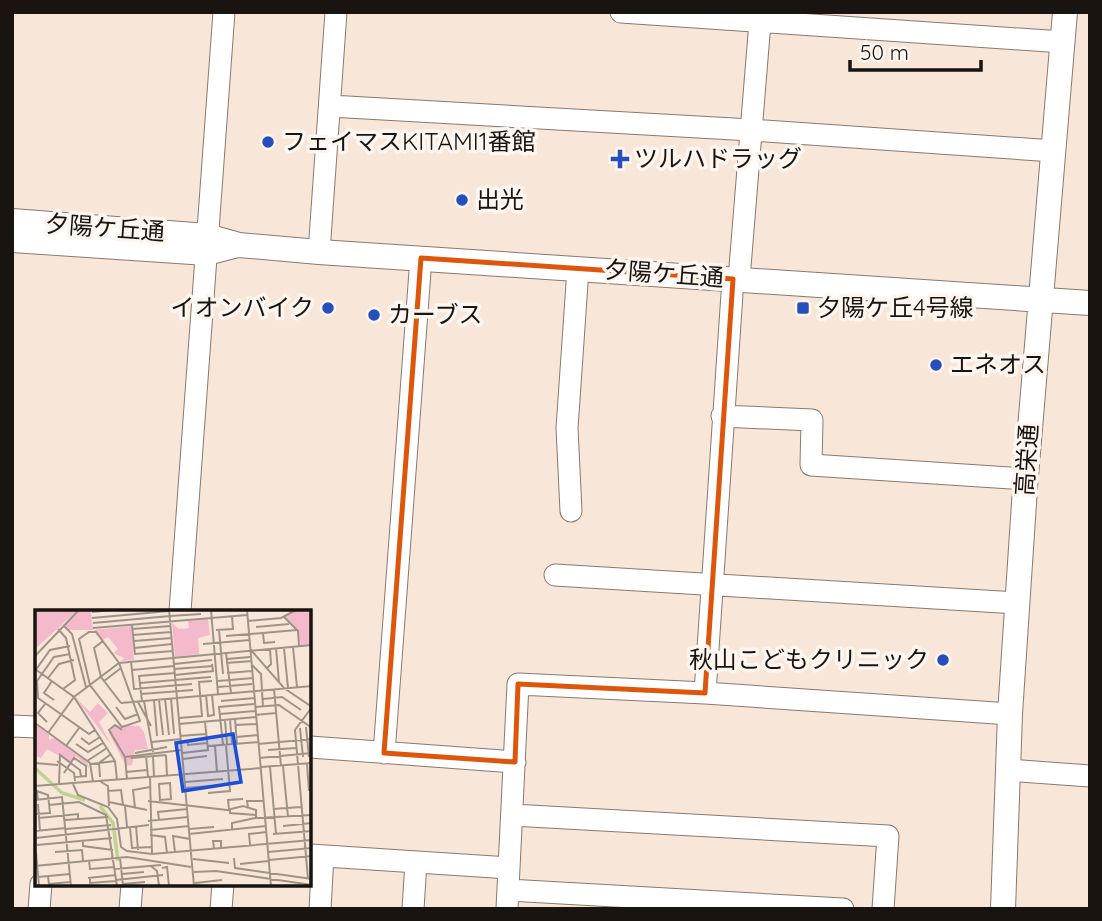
<svg xmlns="http://www.w3.org/2000/svg" width="1102" height="921" viewBox="0 0 1102 921" font-family="Quicksand,'Noto Sans JP',sans-serif">
	<rect width="100%" height="100%" fill="#f8e7d9"/>
	<g fill="none" stroke-linecap="round" stroke-linejoin="round">
		<g stroke="#89796d" stroke-width="23">
			<path id="minor" d="M621,12L1063,42
				M330,106L751,130L1054,151
				M319,252L336,12
				M739,279L760,22
				M722,416L812,420L811,465L1026,479
				M571,511L567,428L578,269
				M555,575L1017,603
				M180,611L224,12
				M705,693L733,279
				M12,726L37,727
				M310,747L515,762
				M384,753L421,258
				M1007,770L1090,776
				M512,815L888,836L883,909
				M310,855L509,868
				M508,890L843,909
				M39,909L41,884
				M130,909L132,884
				M221,909L223,884
				M320,909L323,856
				M413,909L416,862
				M507,909L518,684L705,693L1010,714"/>
		</g>
		<g stroke="#89796d" stroke-width="26">
			<path id="tertiary" d="M12,221L207,236L239,245L319,252L1090,303
				M12,240L207,253L238,245
				M1003,909L1010,714L1025,488L1065,12"/>
		</g>
		<use href="#minor" stroke="#fff" stroke-width="21"/>
		<use href="#tertiary" stroke="#fff" stroke-width="24"/>
	</g>
	<path fill="none" stroke="#de560c" stroke-width="5" stroke-linejoin="round" d="M421,258L733,279L705,693L518,684L515,762L384,753Z"/>
	<g fill="#264fbd" stroke="#fdf6f0" stroke-width="2.5">
		<circle cx="268" cy="142" r="7"/>
		<path d="M616.5 148.5h7v7h7v7h-7v7h-7v-7h-7v-7h7z"/>
		<circle cx="462" cy="200" r="7"/>
		<circle cx="328" cy="308" r="7"/>
		<rect x="796" y="301" width="14" height="14" rx="3.5"/>
		<circle cx="374" cy="315" r="7"/>
		<circle cx="936" cy="365" r="7"/>
		<circle cx="943" cy="660" r="7"/>
	</g>
	<g text-anchor="middle" stroke-width="7" stroke-linejoin="round" paint-order="stroke">
		<g font-size="24" fill="#19140f" stroke="#fdf6f0" text-anchor="start">
			<text x="282" y="150">フェイマスKITAMI1番館</text>
			<text x="634" y="167">ツルハドラッグ</text>
			<text x="476" y="208">出光</text>
			<text x="314" y="316" text-anchor="end">イオンバイク</text>
			<text x="817" y="316">夕陽ケ丘4号線</text>
			<text x="388" y="323">カーブス</text>
			<text x="950" y="373">エネオス</text>
			<text x="929" y="668" text-anchor="end">秋山こどもクリニック</text>
		</g>
		<g font-size="24" fill="#19140f" stroke="#fdf6f0">
			<text transform="translate(105 228) rotate(4)" y="8">夕陽ケ丘通</text>
			<text transform="translate(664 274) rotate(4)" y="8">夕陽ケ丘通</text>
			<text transform="translate(1027 460) rotate(-86)" y="8">高栄通</text>
		</g>
	</g>
	<g transform="translate(35 610)">
		<rect width="276" height="276" fill="#f8e7d9"/>
		<path d="M0,0H43L0,39ZM45,0H56L58,20H34L30,15ZM256,1L276,2V35L265,36L264,21L250,7ZM173,9L175,25L163,28L164,44L140,47L137,13L144,19L154,18L153,11ZM97,16L99,50L86,51L89,48L78,43L83,39L73,27L68,30L59,20ZM40,87L55,102L63,93L73,103L64,112L77,136ZM0,114L14,125V130L19,128L52,152L54,158L41,146L35,152L12,139L6,148L0,146ZM80,115L104,116L109,122L113,139L100,140L97,155L91,156L74,123Z" fill="#f4b9cb"/>
		<path fill="none" stroke="#bed490" stroke-width="3.5" d="M0,158L27,183L50,190M65,196L78,213L83,251"/>
		<path fill="none" stroke="#9f9388" stroke-width="2" d="M134,0L159,276M176,0L183,84M212,0L236,276M57,2L78,0M135,6L166,4M249,7L263,21L264,36M57,8L134,1M212,11L246,8L261,0M58,13L135,6M28,15L37,24L51,77M97,15L100,44L138,41M221,17L254,14M58,18L212,5M23,19L31,28L40,70L28,79M97,19L136,16M181,20L198,19L197,6M184,20L188,64M54,22H61L84,53L105,111L87,117L55,75L44,29ZM228,23L229,33L240,32M98,25L136,22M191,26L262,20M68,31L59,38L66,67L86,93M99,31L137,28M168,34L215,30M258,37L262,77M99,38L137,34M241,38L244,72M249,38L253,78M216,40L249,78L277,97M191,43L196,83M35,44L19,47L2,71L3,88L54,124L60,120M0,46L44,0M192,49L215,47M96,51L99,79L157,74M191,53L217,51M139,54L177,50M217,55L226,64L228,97M0,59L39,87L80,151L82,170M139,59L178,56M231,59L236,54L235,39M97,60L139,56M0,61L15,40L35,36M192,63L217,61M140,65L178,61L177,54M13,68L24,54L39,50M140,70L176,67M17,71L9,83L19,90M69,71L86,58M183,71L218,68M105,73L140,70M183,77L217,74M239,79L246,156M106,84L158,80M171,85L173,106L179,105L177,85M136,88L139,124M130,89L134,125M228,89L247,87L266,100M119,90L122,126M124,90L128,125M107,91L104,66L140,63M109,91L118,142M186,91L220,88M103,92L116,116M86,93L277,76M10,94L3,103L12,112M81,97L90,109L103,104M220,97L244,95L277,118M185,104L220,101M220,105L241,103M144,108L167,106L164,72L177,71M195,109L197,134M200,109L202,134M190,110L192,134M0,113L55,153L58,172M144,114L221,107M200,115L222,114M271,117L274,147M265,118L268,147M87,120L80,115L74,120L90,147L92,169M13,123L39,87L84,53L277,35M145,126L171,124M201,127L223,125M46,128L54,134L65,127M152,131L153,135L172,133M117,132L146,129M146,132L172,129M41,134L53,142L68,133M223,134L277,129M188,135L184,97L219,94M31,136L44,118M173,136L223,132M180,136L182,162M233,140L261,138M100,143L132,137M147,143L173,140L170,112M131,145L132,166M111,146L113,167M118,146L119,167M90,147L147,140M96,148L131,145M224,148L277,143M148,149L172,146M22,151L39,163L40,171M52,151L72,138M0,153L23,155M56,154L80,151M272,154L274,181M248,156L253,207M226,157L277,153M235,157L241,224M91,162L112,160M29,163L39,148L51,156V166L39,167M65,167L64,153L76,144M115,167L117,244M66,172L73,176L74,196M150,172L188,169M135,173L136,189L125,190L124,174ZM24,174L25,145L45,160L46,167M38,174L43,185L73,197L82,209L86,237L92,241L117,244L277,230M0,176L226,158M150,178L188,175M73,181L86,180L88,195M173,183L195,181L191,135M0,190L27,187L36,276M113,191L192,200L208,196L221,200V208L277,205M74,192L112,200M3,194L5,221M14,195L44,192L71,205L82,276M90,196L92,217M213,197L212,191H229M100,198L98,180L115,177M194,199L193,190L208,189M195,199V203L221,205M238,199L266,197M0,204L15,203L13,185L2,181L3,190M4,208L43,204V209M30,210L73,207M124,210L123,202L152,199M113,211L153,207M101,216L103,240M248,216L277,213M95,217L97,238L116,237M31,219L76,215M154,219L179,217M197,219V213L220,208M115,220L154,216M0,221L31,218M154,224L231,216M238,224L277,221M115,225L130,227L132,243M1,228L114,215M48,231V236L78,240M2,235L77,228M215,235L214,224L231,222M179,238L178,231H186V237M1,242L4,276M20,242L47,240L48,251M140,242L138,226L155,229M233,242L277,238M85,248L88,276M199,248L200,258L277,269M158,249L194,253M234,250L277,246M54,251L55,259L80,257M205,254L234,251M0,256L92,247L156,257M116,256L122,261L124,276M127,258L132,257L134,276M80,259L126,255M159,262L181,261L277,275M87,264L109,262M13,266L14,274L35,272M3,267L35,264M53,268L81,265M55,268V273L81,271M273,269L260,120L277,97M81,270L128,265M160,273L187,270M88,274L110,272"/>
		<path fill="#1d4ed8" fill-opacity="0.15" stroke="#1d4ed8" stroke-width="3.5" d="M198,124L206,172L148,181L141,133Z"/>
		<rect width="276" height="276" fill="none" stroke="#19140f" stroke-width="3.5"/>
	</g>
	<rect width="1102" height="921" fill="none" stroke="#19140f" stroke-width="28"/>
	<path d="M850 60v10h131v-10" fill="none" stroke="#19140f" stroke-width="3.5"/>
	<text x="860" y="60" font-size="21" fill="#19140f" stroke="#fdf6f0" stroke-width="5" paint-order="stroke">50 m</text>
</svg>
